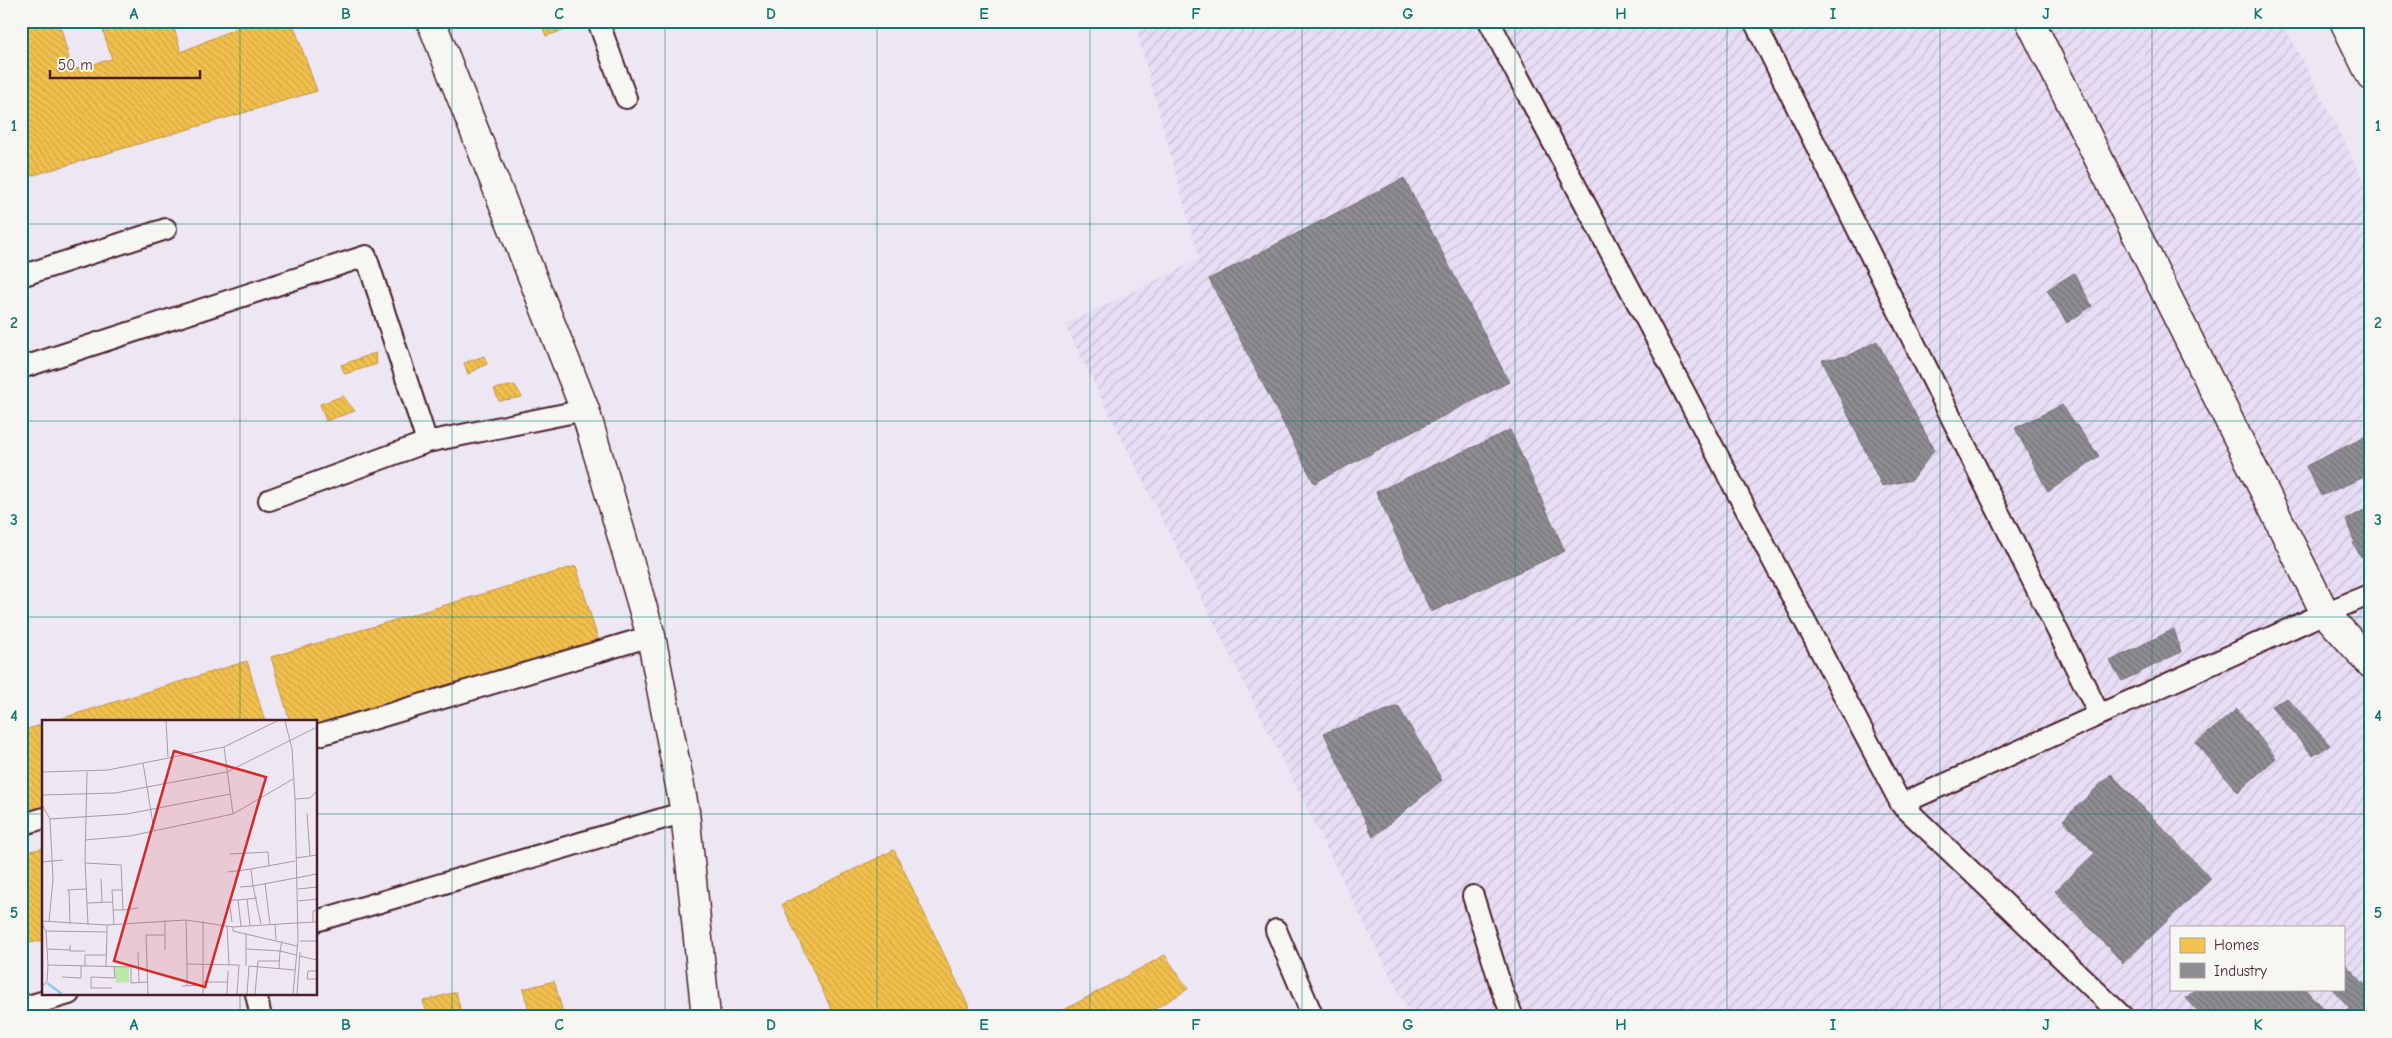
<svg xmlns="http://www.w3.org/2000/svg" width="2392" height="1038" viewBox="0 0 2392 1038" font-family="'Comic Neue',sans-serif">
	<defs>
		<pattern id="industrial-furrows" width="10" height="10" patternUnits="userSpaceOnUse" patternTransform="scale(1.25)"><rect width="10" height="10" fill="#e7ddf4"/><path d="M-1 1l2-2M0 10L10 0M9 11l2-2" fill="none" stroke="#c8bdd1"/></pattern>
		<pattern id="homes-back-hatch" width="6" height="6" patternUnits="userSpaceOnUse" patternTransform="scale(1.25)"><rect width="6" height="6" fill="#f2c14e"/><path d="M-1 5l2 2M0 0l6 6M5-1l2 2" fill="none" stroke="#d1a544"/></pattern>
		<pattern id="industry-back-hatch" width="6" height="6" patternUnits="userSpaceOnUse" patternTransform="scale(1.25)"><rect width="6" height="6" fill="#8d8d92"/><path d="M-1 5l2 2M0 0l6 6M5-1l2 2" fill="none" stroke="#757377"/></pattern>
	</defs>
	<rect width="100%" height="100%" fill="#ede7f3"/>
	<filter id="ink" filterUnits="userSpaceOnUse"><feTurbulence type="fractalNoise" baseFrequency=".02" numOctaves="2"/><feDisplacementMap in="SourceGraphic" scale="10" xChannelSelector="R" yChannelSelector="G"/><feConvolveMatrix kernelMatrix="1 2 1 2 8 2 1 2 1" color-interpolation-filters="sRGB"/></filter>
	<g filter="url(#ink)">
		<path fill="url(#industrial-furrows)" fill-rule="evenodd" d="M1134,21H2282L2371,194V1017H1411L1065,325L1199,259ZM2171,927H2343V989H2171Z"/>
		<path fill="url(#homes-back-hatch)" stroke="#c09044" d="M21,21H59L72,70L112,59L100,21H172L181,52L253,21H292L317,91L27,177L21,157Z
			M540,21H589L590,22L546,36Z
			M375,353L377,364L345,374L341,365Z
			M484,356L487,364L468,374L464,363Z
			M515,385L522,397L499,401L494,389Z
			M343,396L355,411L326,421L320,404Z
			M576,566L599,643L316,726V722H290L271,657Z
			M247,661L265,722H50Z
			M44,724V807L21,814V731Z
			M44,848V940L21,945V853Z
			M894,850L969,1007L948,1017H835L782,904Z
			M1165,955L1188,989L1141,1017H1051Z
			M554,981L563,1013L548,1017H531L523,989Z
			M456,992L462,1017H428L423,1001Z"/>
		<path fill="url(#industry-back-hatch)" stroke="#796c73" d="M2065,21H2083L2068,27Z
			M1404,178L1509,382L1314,483L1209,279Z
			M2074,273L2092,306L2067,323L2047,290Z
			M1877,341L1934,450L1912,480L1882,486L1822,360L1848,356Z
			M2062,405L2099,456L2048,492L2015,428Z
			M1510,430L1565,551L1431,612L1376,492Z
			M2369,435L2371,438V474L2321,496L2306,466Z
			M2371,506V529L2354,541L2346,520Z
			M2371,531V552L2361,557L2353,543Z
			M2174,629L2181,652L2122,681L2110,661Z
			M2287,698L2330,745L2313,756L2271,706Z
			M1398,706L1442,780L1373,837L1324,733Z
			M2237,709L2276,758L2238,792L2196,743Z
			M2111,774L2211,879L2123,963L2055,891L2095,853L2063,820Z
			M2343,962L2371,991V1017H2342L2350,1008L2332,989H2343Z
			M2196,989H2305L2326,1012L2321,1017H2203L2186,998Z"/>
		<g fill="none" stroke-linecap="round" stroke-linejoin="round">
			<g stroke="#4a1f2b" stroke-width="24">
				<path id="street" d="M598,21L626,98
					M1489,21L1901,804L2123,1017
					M1754,21L2099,714
					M21,276L166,229
					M21,368L366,256L427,442
					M269,500L427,442L585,410
					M316,736L651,636
					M1901,804L2325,613L2371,594
					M21,825L44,818
					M1473,896L1503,993L1513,1017
					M316,921L685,812
					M1276,930L1313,1017
					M256,994L261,1017
					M21,1008L69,994"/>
			</g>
			<g stroke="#4a1f2b" stroke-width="31">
				<path id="secondary" d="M431,21L585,410L651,636L685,812L706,1017
					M2030,21L2325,613L2371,664
					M2344,21L2371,76"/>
			</g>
			<use href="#street" stroke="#f6f6f2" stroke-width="20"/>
			<use href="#secondary" stroke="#f6f6f2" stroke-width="28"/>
		</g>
	</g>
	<path fill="none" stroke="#0f766e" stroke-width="1" stroke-opacity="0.55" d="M240,21V722M452,21V1017M665,21V1017M877,21V1017M1090,21V1017M1302,21V1017M1515,21V1017M1727,21V1017M1940,21V1017M2152,21V1017M21,224H2371M21,421H2371M21,617H2371M21,814H44M316,814H2371M240,994V1017"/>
	<g transform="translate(42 720)">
		<rect width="275" height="275" fill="#ede7f3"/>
		<path d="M73,247H87V262L74,263Z" fill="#bae9a8"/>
		<path fill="none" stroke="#89ccea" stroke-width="2.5" d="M5,263L20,274"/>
		<path fill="none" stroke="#ac97a3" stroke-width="1" d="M124,1L126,37M243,1L250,29L253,79L256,220L251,274M182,27L191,94M101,43L112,110M0,52L66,50L182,27L235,1M45,52L43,140L46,205M0,75L73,73L185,52L275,7M253,79L268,78L275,71M0,85L8,99L11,159L7,202M265,93L268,136M8,99L85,94L188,74M43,120L88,116L191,94L251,59M188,134L226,132L227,146M254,138L275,135M253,141L209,149L211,166L275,154M0,142L21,140M43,143L79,145L81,190H71M186,152L209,149M59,159L60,182M223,163L228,204M198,167L211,166L219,204M256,169L275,167M25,170L44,169M27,170L28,204M205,179L208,205M196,180L215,178M256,181L275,179M45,183L70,182M81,190L96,188M144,200L145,244M0,201L65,205L144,200L191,207L254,203M161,201V274M190,202L187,180H196L199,206M271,202V191L275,190M254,203L275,202M0,204L4,211L6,245M233,204L234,220M72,205L70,170H80M185,206L187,245M191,207V211L255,226M4,211L65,212V205M204,214V246M258,221H275M28,225V231H43M6,229L28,230M205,229L238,231L240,221M123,230V200M96,232L97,262M257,236L275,240M43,246V235H64M64,246L65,212M237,249L238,231L254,235M275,251H266L265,259H275M20,257L39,258V246M161,262H186M1,266L5,261L6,245L89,247V263L105,262M140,266L161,265M145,266V244L197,245L195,274M70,268H49V257L73,258L72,246M106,274L104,215H122M185,274L186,251M205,274L207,246L253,250M213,274L216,241H237M255,274L258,232"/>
		<path fill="#d62828" fill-opacity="0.15" stroke="#d62828" stroke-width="2.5" d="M132,31L224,57L163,267L72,241Z"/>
		<rect width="275" height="275" fill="none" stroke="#4a1f2b" stroke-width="2.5"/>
	</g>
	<rect width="2392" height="1038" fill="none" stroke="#f6f6f2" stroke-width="55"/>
	<rect x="2170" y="926" width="175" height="65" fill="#f6f6f2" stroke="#b1a0a2"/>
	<rect x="2180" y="938" width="25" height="15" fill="#f2c14e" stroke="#b1a0a2"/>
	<text x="2214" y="950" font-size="15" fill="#4a1f2b">Homes</text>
	<rect x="2180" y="963" width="25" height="15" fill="#8d8d92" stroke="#b1a0a2"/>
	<text x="2214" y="976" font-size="15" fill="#4a1f2b">Industry</text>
	<path d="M50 70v8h150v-8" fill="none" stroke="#4a1f2b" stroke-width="2.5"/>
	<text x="58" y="70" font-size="15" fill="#4a1f2b" stroke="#f6f6f2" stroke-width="4" paint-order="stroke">50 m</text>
	<rect x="28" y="28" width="2336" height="982" fill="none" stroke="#0f766e" stroke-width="2"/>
	<g font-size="16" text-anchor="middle" font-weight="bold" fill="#0f766e">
		<text x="134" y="19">A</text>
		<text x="346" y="19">B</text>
		<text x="559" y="19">C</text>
		<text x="771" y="19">D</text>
		<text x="984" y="19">E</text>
		<text x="1196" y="19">F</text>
		<text x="1408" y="19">G</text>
		<text x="1621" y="19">H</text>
		<text x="1833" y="19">I</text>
		<text x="2046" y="19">J</text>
		<text x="2258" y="19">K</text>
		<text x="14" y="131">1</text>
		<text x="2378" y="131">1</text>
		<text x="14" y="328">2</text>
		<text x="2378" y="328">2</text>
		<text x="14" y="525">3</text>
		<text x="2378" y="525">3</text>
		<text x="14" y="721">4</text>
		<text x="2378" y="721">4</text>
		<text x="14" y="918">5</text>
		<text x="2378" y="918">5</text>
		<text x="134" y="1030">A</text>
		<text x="346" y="1030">B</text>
		<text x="559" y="1030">C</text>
		<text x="771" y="1030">D</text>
		<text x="984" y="1030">E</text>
		<text x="1196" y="1030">F</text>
		<text x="1408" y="1030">G</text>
		<text x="1621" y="1030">H</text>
		<text x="1833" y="1030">I</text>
		<text x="2046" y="1030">J</text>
		<text x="2258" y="1030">K</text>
	</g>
</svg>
